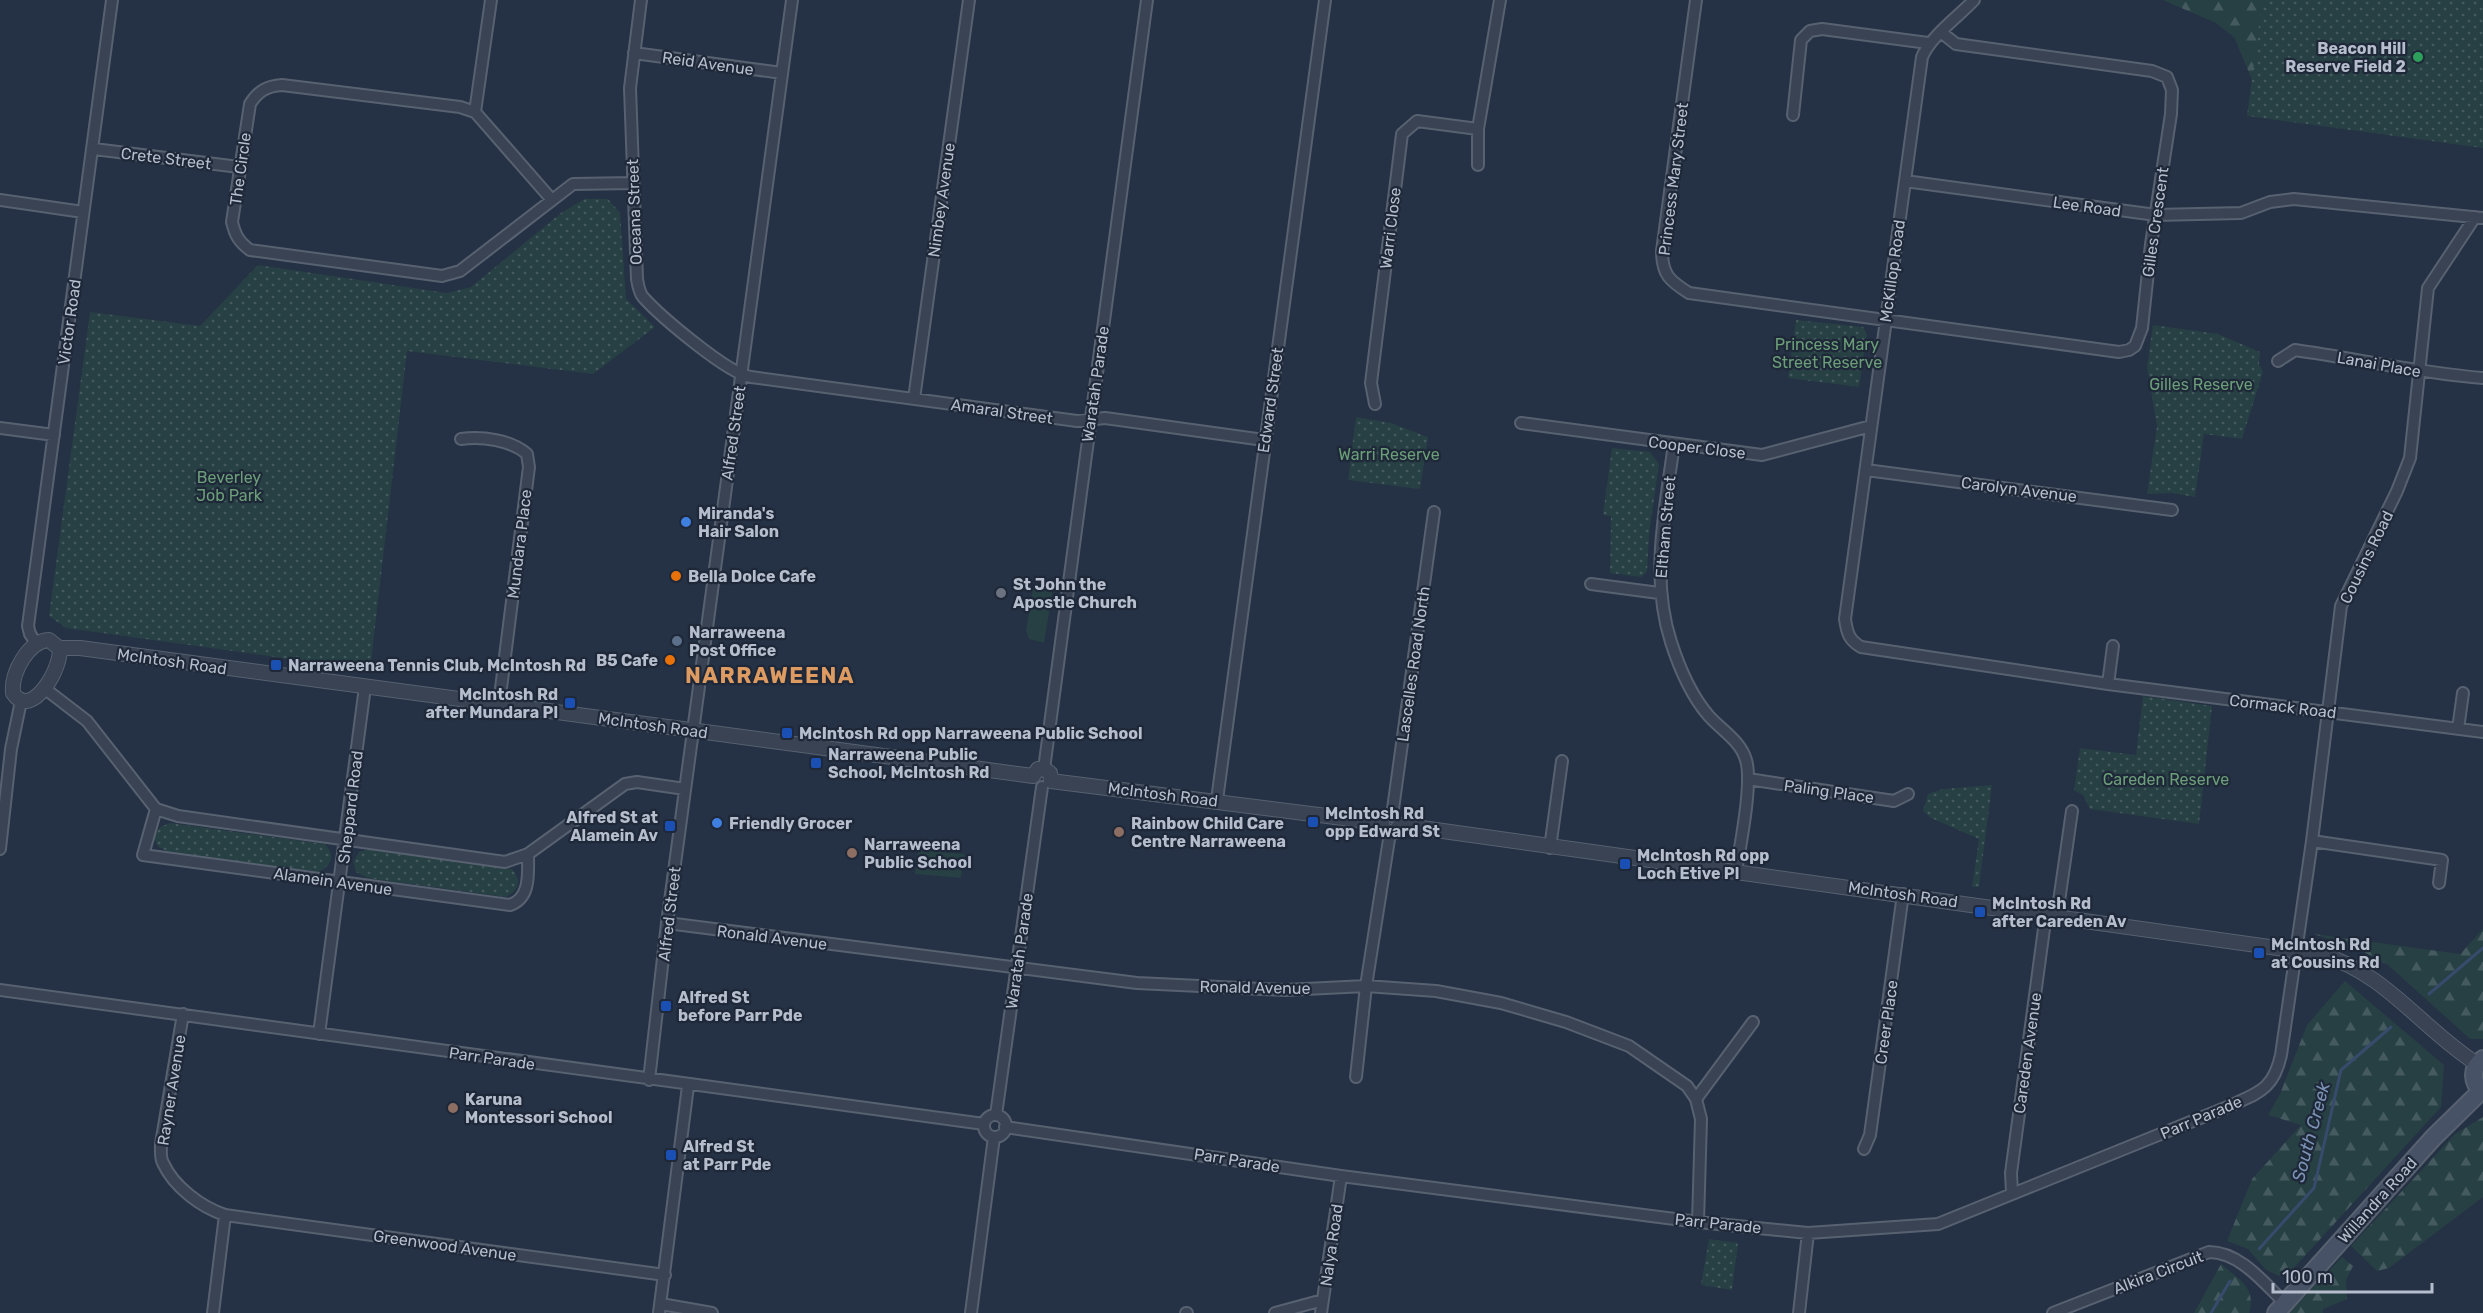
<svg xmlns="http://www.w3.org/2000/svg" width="2483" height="1313" viewBox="0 0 2483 1313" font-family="Rubik,sans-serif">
	<defs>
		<pattern id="forest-firs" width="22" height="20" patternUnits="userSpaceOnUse" patternTransform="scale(1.5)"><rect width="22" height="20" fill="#274044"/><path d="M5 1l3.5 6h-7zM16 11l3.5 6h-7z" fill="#445a5e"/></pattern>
		<pattern id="park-dots" width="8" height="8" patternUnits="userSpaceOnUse" patternTransform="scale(1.5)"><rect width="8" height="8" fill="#274044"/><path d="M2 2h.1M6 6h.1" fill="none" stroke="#445a5e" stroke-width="1.8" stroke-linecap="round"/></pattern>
	</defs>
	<rect width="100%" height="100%" fill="#253144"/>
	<path fill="#274044" d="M1053,588L1044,643L1029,639L1026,630L1033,589Z
		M918,850L965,854L961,878L915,874Z"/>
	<path fill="url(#forest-firs)" d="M2163,0H2288L2255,87L2234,37L2216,23Z
		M2483,929V1039H2470L2388,965L2358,949L2314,934L2460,954Z
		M2345,981L2444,1065L2441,1107L2291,1271L2279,1276L2266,1270L2248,1249L2227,1241L2252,1179L2301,1125L2268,1115L2280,1094L2307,1025Z
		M2483,1117V1197L2389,1268L2377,1271L2351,1246L2455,1134Z
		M2342,1257L2353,1266L2346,1280L2347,1299L2323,1309V1313H2289Z
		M2221,1264C2238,1279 2257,1287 2249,1313H2194Z"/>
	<path fill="url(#park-dots)" d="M2266,0H2483V148L2247,116L2261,10Z
		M584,199H608L620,213L626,299L655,327L593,374L407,351L370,670L66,628L49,616L90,312L200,326L258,265L447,293L471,287L561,213Z
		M1796,320L1863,327L1867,334L1859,387L1788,378Z
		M2153,325L2218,334L2260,352L2259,364L2263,372L2242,439L2204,434L2195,497L2171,493L2147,494L2157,426L2147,367Z
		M1356,417L1391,423L1428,437L1420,489L1348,480Z
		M1612,448L1650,452L1659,464L1649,535L1647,572L1641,577L1610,573L1611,516L1603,515Z
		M2143,696L2212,706L2199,824L2090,809L2083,795L2074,790L2080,748L2136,755Z
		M1992,785L1979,887H1972L1979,839L1931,818L1923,811L1928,794L1943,789Z
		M170,823L325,844C335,856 333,864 319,872L168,852L157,846L154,837L160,827Z
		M369,849L512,869C522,881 520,889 506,897L367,878L356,872L353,862L359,852Z
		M1709,1239L1738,1243L1732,1290L1701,1285Z"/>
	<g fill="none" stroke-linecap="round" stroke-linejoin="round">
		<path stroke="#374b6c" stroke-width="3" d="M2429,994L2483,948
			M2259,1249L2314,1188L2341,1070L2391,1027
			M2211,1313L2230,1281"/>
		<g stroke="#576170" stroke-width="14">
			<path id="minor" d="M641,0L630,88L637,279C638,285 639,292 643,297C660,316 728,374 751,377L1077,421L1105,418L1264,440
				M1696,0L1662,251C1662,275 1670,281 1689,293L2119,352L2129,350L2135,346L2142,328L2151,244L2171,114L2172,90L2167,77L2152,71L1956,44L1942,33
				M1974,0C1958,17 1931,36 1922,57L1845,619C1847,633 1849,640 1861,647L2108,684L2483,732
				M634,53L782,73
				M475,112L491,0
				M1793,115L1801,40L1810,31L1822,29L1928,43
				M94,149L239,167
				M1478,165V129L1500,0
				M1905,181L2156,215L2241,213L2270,202L2294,199L2483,218
				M0,200L83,212
				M552,200L475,112L460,107L282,85C267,86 258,91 250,104L232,222C235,235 239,242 250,250L442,276L460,271L573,184L633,183
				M2278,361L2295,350C2358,359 2420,373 2483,378
				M914,399L969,0
				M1375,404L1371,383L1402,134L1417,121L1478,129
				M1521,423L1762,455L1871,426
				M0,428L54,435
				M461,439C482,436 511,440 527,454L529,467L499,704
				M1674,444C1665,510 1650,577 1671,642C1679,667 1691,695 1708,715C1721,730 1740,740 1746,760C1753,783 1740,846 1736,872
				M1866,470L2172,510
				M1591,584L1659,593
				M36,643L30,634L28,626L112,0
				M2108,684L2113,646
				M44,688L87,721L156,809L178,816L505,862L528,854
				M2458,729L2463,693
				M1044,769L1147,0
				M1748,779L1894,801L1908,794
				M1217,800L1325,0
				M156,809L143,855L510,905C531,898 528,873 528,854L625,784L637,782L685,789
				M1392,816L1434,512
				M2312,841L2442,860L2439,883
				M1550,848L1562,761
				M0,849L11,749L21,701
				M2057,915L2072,811
				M667,923L1137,983L1285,990L1366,986L1436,991L1501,1003L1566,1022L1629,1046L1687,1086L1696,1099L1701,1119L1698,1222
				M0,990L984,1124
				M183,1014L161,1144C161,1149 160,1158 163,1163C174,1187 201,1207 225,1215L665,1275
				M319,1034L365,687
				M1356,1077L1366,986L1390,833
				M649,1080L667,923L792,0
				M1696,1099L1753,1022
				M996,1115L1042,787
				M984 1126a11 11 0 1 1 22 0a11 11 0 1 1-22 0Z
				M1005,1127L1341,1176L1698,1222L1808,1233L1938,1224L2225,1108C2256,1093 2273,1092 2281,1055L2312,841L2341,606L2397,491L2410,458L2428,288L2475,217
				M1864,1149L1870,1135L1903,894
				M2012,1193L2011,1173L2046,914
				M661,1304L712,1313
				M213,1313L225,1215
				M659,1313L688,1086
				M971,1313L994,1137
				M1186,1313H1187
				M1275,1313L1323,1300
				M1321,1313L1341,1176
				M1799,1313L1808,1233
				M2053,1313L2209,1252C2240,1252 2264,1283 2285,1303"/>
		</g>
		<g stroke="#576170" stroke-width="16">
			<path id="tertiary" d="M49,640L59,648C64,664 32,722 13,693C11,673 28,641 49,640Z
				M59,648H80L1033,776
				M1033,776L1038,769H1044L1050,773L1051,781
				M1051,781L1382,823
				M1382,823L1383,829L1390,833L1395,832L1400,825
				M1400,825L2320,954C2385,972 2422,1029 2477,1064"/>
		</g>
		<g stroke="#576170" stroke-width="20">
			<path id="secondary" d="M2483,1059C2471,1068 2471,1082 2483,1092
				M2276,1313L2433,1138L2481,1091"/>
		</g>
		<use href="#minor" stroke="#394353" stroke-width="10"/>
		<use href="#tertiary" stroke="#394353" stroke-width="14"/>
		<use href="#secondary" stroke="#475266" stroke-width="16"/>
	</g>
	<circle fill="#2e9e5b" stroke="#1e2838" stroke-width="2" cx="2418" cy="57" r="6"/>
	<g fill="#3f7fe0" stroke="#1e2838" stroke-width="2">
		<circle cx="686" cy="522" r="6"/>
		<circle cx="717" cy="823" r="6"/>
	</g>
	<g fill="#e8710a" stroke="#1e2838" stroke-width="2">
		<circle cx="676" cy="576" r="6"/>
		<circle cx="670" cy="660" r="6"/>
	</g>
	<circle fill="#6b7280" stroke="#1e2838" stroke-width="2" cx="1001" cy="593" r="6"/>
	<circle fill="#5c6f8a" stroke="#1e2838" stroke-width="2" cx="677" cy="641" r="6"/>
	<g fill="#1a4fb4" stroke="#1e2838" stroke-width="2">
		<rect x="270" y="659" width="12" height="12" rx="3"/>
		<rect x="564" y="697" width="12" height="12" rx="3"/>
		<rect x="781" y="727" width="12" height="12" rx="3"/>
		<rect x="810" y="757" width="12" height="12" rx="3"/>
		<rect x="1307" y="816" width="12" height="12" rx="3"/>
		<rect x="664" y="820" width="12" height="12" rx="3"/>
		<rect x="1619" y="858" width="12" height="12" rx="3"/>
		<rect x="1974" y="906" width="12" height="12" rx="3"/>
		<rect x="2253" y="947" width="12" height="12" rx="3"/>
		<rect x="660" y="1000" width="12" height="12" rx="3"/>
		<rect x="665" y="1149" width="12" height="12" rx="3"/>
	</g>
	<g fill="#8d6e63" stroke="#1e2838" stroke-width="2">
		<circle cx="1119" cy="832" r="6"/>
		<circle cx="852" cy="853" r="6"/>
		<circle cx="453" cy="1108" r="6"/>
	</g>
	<g text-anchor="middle" stroke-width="4.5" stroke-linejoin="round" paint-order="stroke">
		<g font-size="16" font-weight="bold" fill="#b6becd" stroke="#1e2838" text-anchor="start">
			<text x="2406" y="54" text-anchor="end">Beacon Hill<tspan x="2406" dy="18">Reserve Field 2</tspan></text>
			<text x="698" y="519">Miranda's<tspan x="698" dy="18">Hair Salon</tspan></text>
			<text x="688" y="582">Bella Dolce Cafe</text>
			<text x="1013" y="590">St John the<tspan x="1013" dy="18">Apostle Church</tspan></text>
			<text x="689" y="638">Narraweena<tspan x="689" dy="18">Post Office</tspan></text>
			<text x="658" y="666" text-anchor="end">B5 Cafe</text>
			<text x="288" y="671">Narraweena Tennis Club, McIntosh Rd</text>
			<text x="558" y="700" text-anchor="end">McIntosh Rd<tspan x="558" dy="18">after Mundara Pl</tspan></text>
			<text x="799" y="739">McIntosh Rd opp Narraweena Public School</text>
			<text x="828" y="760">Narraweena Public<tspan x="828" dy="18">School, McIntosh Rd</tspan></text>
			<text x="1325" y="819">McIntosh Rd<tspan x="1325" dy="18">opp Edward St</tspan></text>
			<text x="658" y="823" text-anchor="end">Alfred St at<tspan x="658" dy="18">Alamein Av</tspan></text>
			<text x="729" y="829">Friendly Grocer</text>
			<text x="1131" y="829">Rainbow Child Care<tspan x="1131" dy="18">Centre Narraweena</tspan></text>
			<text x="864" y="850">Narraweena<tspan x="864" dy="18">Public School</tspan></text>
			<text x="1637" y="861">McIntosh Rd opp<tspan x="1637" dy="18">Loch Etive Pl</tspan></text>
			<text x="1992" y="909">McIntosh Rd<tspan x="1992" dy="18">after Careden Av</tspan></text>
			<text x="2271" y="950">McIntosh Rd<tspan x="2271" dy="18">at Cousins Rd</tspan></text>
			<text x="678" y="1003">Alfred St<tspan x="678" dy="18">before Parr Pde</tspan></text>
			<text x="465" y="1105">Karuna<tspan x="465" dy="18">Montessori School</tspan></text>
			<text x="683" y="1152">Alfred St<tspan x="683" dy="18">at Parr Pde</tspan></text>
		</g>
		<g font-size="16" fill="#b6becd" stroke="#1e2838">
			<text transform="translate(708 63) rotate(8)" y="6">Reid Avenue</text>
			<text transform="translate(166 158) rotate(7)" y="6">Crete Street</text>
			<text transform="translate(240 169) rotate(-82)" y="6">The Circle</text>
			<text transform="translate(1673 179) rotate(-83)" y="6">Princess Mary Street</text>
			<text transform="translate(941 200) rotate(-82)" y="6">Nimbey Avenue</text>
			<text transform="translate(2087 206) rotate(8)" y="6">Lee Road</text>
			<text transform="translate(634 212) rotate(-92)" y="6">Oceana Street</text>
			<text transform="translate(2155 222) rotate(-82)" y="6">Gilles Crescent</text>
			<text transform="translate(1390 228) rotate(-83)" y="6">Warri Close</text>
			<text transform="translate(1892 271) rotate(-82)" y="6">McKillop Road</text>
			<text transform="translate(69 322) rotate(-82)" y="6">Victor Road</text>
			<text transform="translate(2379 364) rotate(10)" y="6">Lanai Place</text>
			<text transform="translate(1095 384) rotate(-82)" y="6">Waratah Parade</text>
			<text transform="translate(1270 400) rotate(-82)" y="6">Edward Street</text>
			<text transform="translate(1002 411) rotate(8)" y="6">Amaral Street</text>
			<text transform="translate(733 433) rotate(-82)" y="6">Alfred Street</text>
			<text transform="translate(1697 447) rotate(7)" y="6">Cooper Close</text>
			<text transform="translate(2019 489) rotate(7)" y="6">Carolyn Avenue</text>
			<text transform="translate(1665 527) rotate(-85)" y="6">Eltham Street</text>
			<text transform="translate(519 544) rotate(-83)" y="6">Mundara Place</text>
			<text transform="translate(2366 557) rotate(-64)" y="6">Cousins Road</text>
			<text transform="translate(172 661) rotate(8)" y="6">McIntosh Road</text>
			<text transform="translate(1413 664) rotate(-82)" y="6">Lascelles Road North</text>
			<text transform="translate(2283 706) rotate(7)" y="6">Cormack Road</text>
			<text transform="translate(653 725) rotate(8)" y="6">McIntosh Road</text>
			<text transform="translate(1829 791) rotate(8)" y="6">Paling Place</text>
			<text transform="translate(1163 794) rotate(7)" y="6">McIntosh Road</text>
			<text transform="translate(350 807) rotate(-83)" y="6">Sheppard Road</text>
			<text transform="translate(333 881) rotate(8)" y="6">Alamein Avenue</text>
			<text transform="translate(1903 894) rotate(8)" y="6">McIntosh Road</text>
			<text transform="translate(669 914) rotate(-83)" y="6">Alfred Street</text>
			<text transform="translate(772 937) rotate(7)" y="6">Ronald Avenue</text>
			<text transform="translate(1019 951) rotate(-82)" y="6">Waratah Parade</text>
			<text transform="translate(1255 987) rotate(1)" y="6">Ronald Avenue</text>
			<text transform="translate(1886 1022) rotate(-82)" y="6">Creer Place</text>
			<text transform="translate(2027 1053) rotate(-82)" y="6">Careden Avenue</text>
			<text transform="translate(492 1058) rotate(8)" y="6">Parr Parade</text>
			<text transform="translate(171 1090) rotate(-81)" y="6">Rayner Avenue</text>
			<text transform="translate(2201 1117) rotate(-23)" y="6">Parr Parade</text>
			<text transform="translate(1237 1160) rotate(9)" y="6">Parr Parade</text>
			<text transform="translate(2377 1200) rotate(-48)" y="6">Willandra Road</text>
			<text transform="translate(1718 1223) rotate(6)" y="6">Parr Parade</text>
			<text transform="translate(445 1245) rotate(8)" y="6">Greenwood Avenue</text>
			<text transform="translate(1331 1245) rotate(-82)" y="6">Nalya Road</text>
			<text transform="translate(2158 1272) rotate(-21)" y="6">Alkira Circuit</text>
		</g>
		<g font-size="16" fill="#6c9f79" stroke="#1e2838">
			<text x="1827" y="350">Princess Mary<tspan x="1827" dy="18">Street Reserve</tspan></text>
			<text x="2201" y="390">Gilles Reserve</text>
			<text x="1389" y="460">Warri Reserve</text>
			<text x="229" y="483">Beverley<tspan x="229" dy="18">Job Park</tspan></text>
			<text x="2166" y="785">Careden Reserve</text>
		</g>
		<g font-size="18" font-style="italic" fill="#7c93b6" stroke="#1e2838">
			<text transform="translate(2311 1132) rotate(-75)" y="6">South Creek</text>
		</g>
		<g font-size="22" font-weight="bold" letter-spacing="1.5" fill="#dd9b61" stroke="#1e2838">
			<text x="770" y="683">NARRAWEENA</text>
		</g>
	</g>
	<path d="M2273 1283v9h159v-9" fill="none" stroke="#b6becd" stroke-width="3"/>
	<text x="2282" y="1283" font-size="18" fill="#b6becd" stroke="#1e2838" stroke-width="4.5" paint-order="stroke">100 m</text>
</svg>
